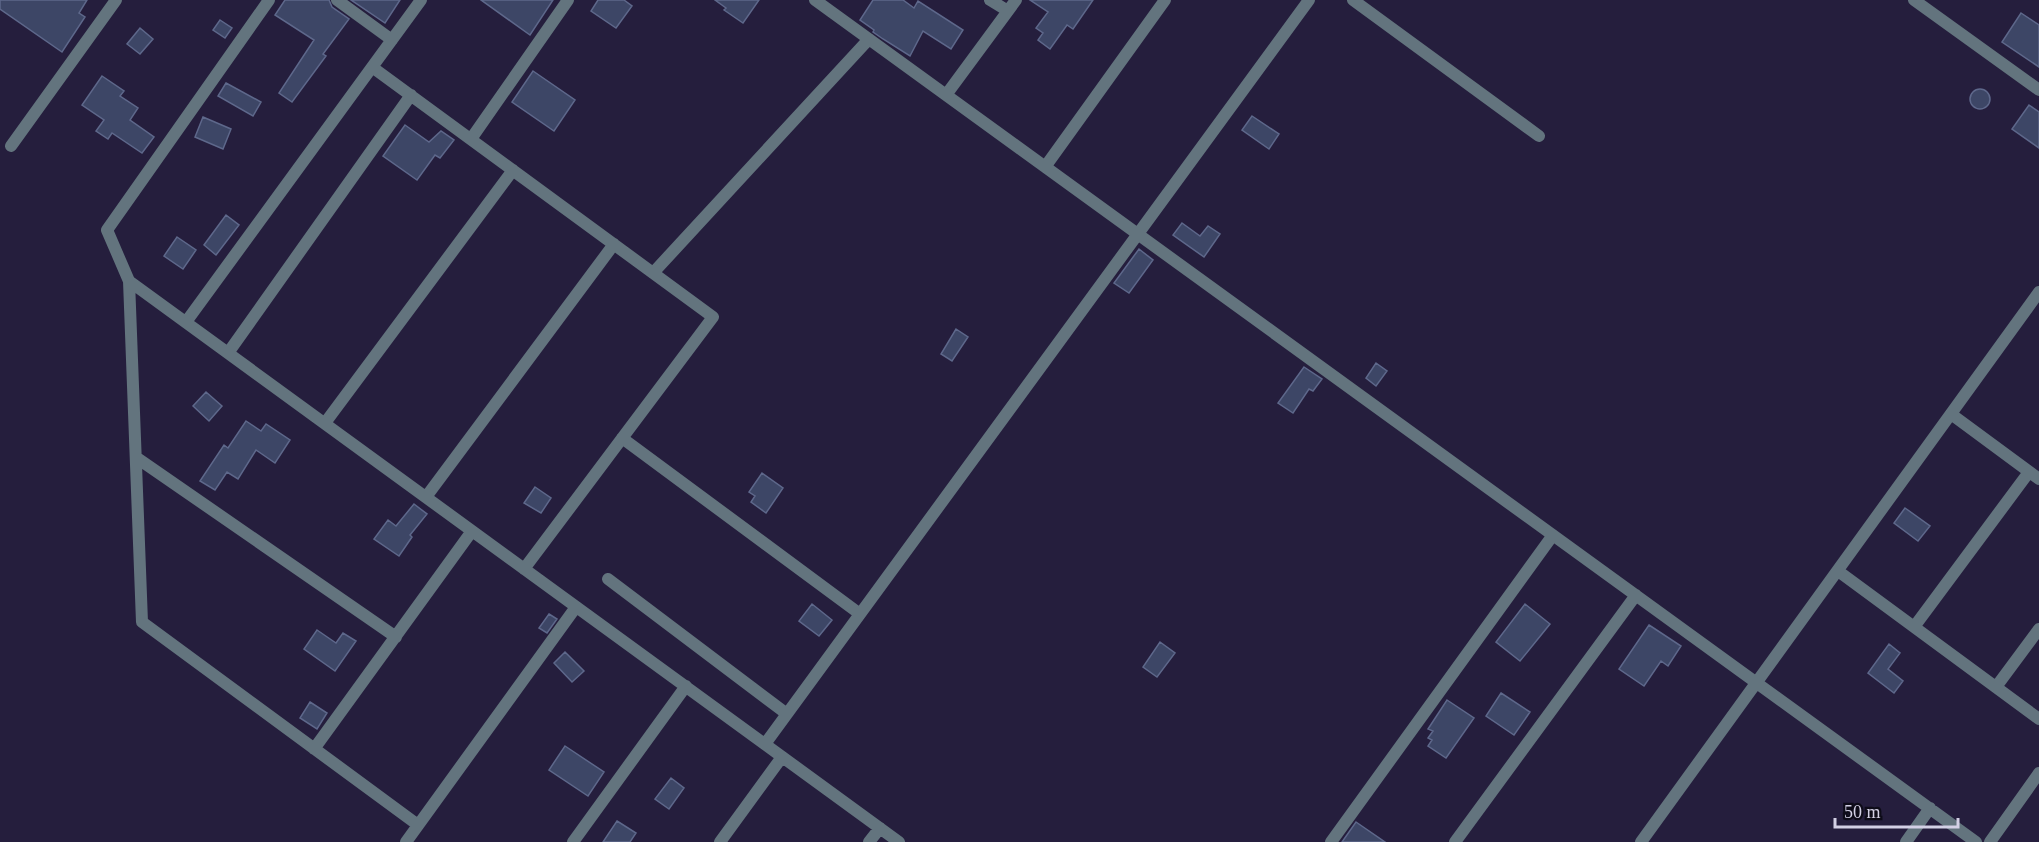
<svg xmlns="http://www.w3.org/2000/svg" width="2039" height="842" viewBox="0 0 2039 842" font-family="'Times New Roman',serif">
	<rect width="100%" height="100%" fill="#251e3d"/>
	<path fill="#3d4666" stroke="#5e688b" stroke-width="1.5" d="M0,0H87L79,13L85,17L62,52L0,9Z
		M285,0H329L332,7L349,19L323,54L326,56L292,102L279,93L314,40L275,15Z
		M351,0H400L385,23Z
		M481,0H553L530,35Z
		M598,0H624L632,6L616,28L591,11Z
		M715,0H759L743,23L724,10L726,8Z
		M873,0H903L914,8L918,1L963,30L951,49L923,31L910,56L883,39L873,32L874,30L860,20Z
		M1030,0H1093L1073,29L1067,25L1050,49L1038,40L1043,33L1036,28L1048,12Z
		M2021,13L2039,25V67L2002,42Z
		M220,20L232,28L225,38L213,30Z
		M140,28L153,39L140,54L127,44Z
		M533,71L575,100L554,131L512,102Z
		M102,76L124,91L120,96L138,108L130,120L154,137L142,153L112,133L108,139L96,131L104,120L82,105Z
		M226,83L261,102L253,116L218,96Z
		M1970 99a10 10 0 1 1 20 0a10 10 0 1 1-20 0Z
		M2029,105L2039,112V148L2012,129Z
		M1252,116L1279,134L1269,149L1242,130Z
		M203,117L231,129L223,149L195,137Z
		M405,125L429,142L441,131L454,140L440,158L435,155L417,180L383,156Z
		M226,215L239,225L216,255L204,245Z
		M1182,223L1200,236L1208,226L1220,234L1204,257L1173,235Z
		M177,237L196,250L183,269L164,256Z
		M1139,249L1153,260L1129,293L1114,283Z
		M956,329L968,337L952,361L941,354Z
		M1376,363L1387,371L1376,386L1366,378Z
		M1304,367L1322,379L1313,391L1309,389L1293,413L1278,403Z
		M206,392L222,406L209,421L193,406Z
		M246,421L261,431L266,424L290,440L275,463L256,450L238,479L227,472L215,490L200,481L224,445L228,448Z
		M762,473L783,488L766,513L751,502L755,496L749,492Z
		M535,487L551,498L541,513L524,503Z
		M414,504L427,514L410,535L412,537L399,556L374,539L388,520L396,526Z
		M1905,508L1930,526L1918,541L1894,523Z
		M812,604L832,620L819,636L799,621Z
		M1525,604L1550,624L1520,661L1496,642Z
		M549,614L557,619L547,633L539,628Z
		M1649,625L1681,646L1668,666L1661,661L1644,686L1619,669Z
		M317,630L336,643L343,633L356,641L335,671L304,649Z
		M1160,642L1175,653L1157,677L1143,667Z
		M1889,644L1900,653L1888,669L1903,681L1894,693L1868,673Z
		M565,652L584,671L572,682L554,663Z
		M1501,693L1530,712L1514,735L1486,716Z
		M1447,700L1474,718L1446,758L1428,746L1432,740L1428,738L1433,731L1428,729Z
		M310,702L327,713L317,729L300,718Z
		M565,746L604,772L588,796L549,770Z
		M671,778L684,788L669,809L655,799Z
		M617,821L636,833L630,842H603Z
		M1356,822L1385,842H1342Z"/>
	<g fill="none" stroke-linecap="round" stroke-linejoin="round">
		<path stroke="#63747e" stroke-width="12" d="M269,0L107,230L129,281L142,622L418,825
			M337,0L392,40
			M815,0L1976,842
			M990,0L1008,11
			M1353,0L1539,136
			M1914,0L2039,90
			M372,67L713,317L524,569
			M946,95L1016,0
			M471,139L568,0
			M11,146L116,0
			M1045,167L1165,0
			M653,273L869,39
			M129,281L899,842
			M186,322L421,0
			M228,353L411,95
			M1951,414L2039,479
			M325,423L513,170
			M622,438L860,614
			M137,458L396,637
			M426,497L614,244
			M1838,571L2039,719
			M608,579L787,714
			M1914,627L2029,472
			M1996,687L2039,629
			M765,744L1309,0
			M314,749L472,531
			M406,842L576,607
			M573,842L686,686
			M720,842L782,757
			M869,842L880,828
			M1331,842L1553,535
			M1455,842L1636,595
			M1641,842L2039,292
			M1906,842L1930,808
			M1990,842L2039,773"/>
	</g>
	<path d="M1835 818v9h123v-9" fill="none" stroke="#d3d0e5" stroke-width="3"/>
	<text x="1844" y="818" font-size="18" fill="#d3d0e5" stroke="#0d0b18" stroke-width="4.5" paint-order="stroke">50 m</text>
</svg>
